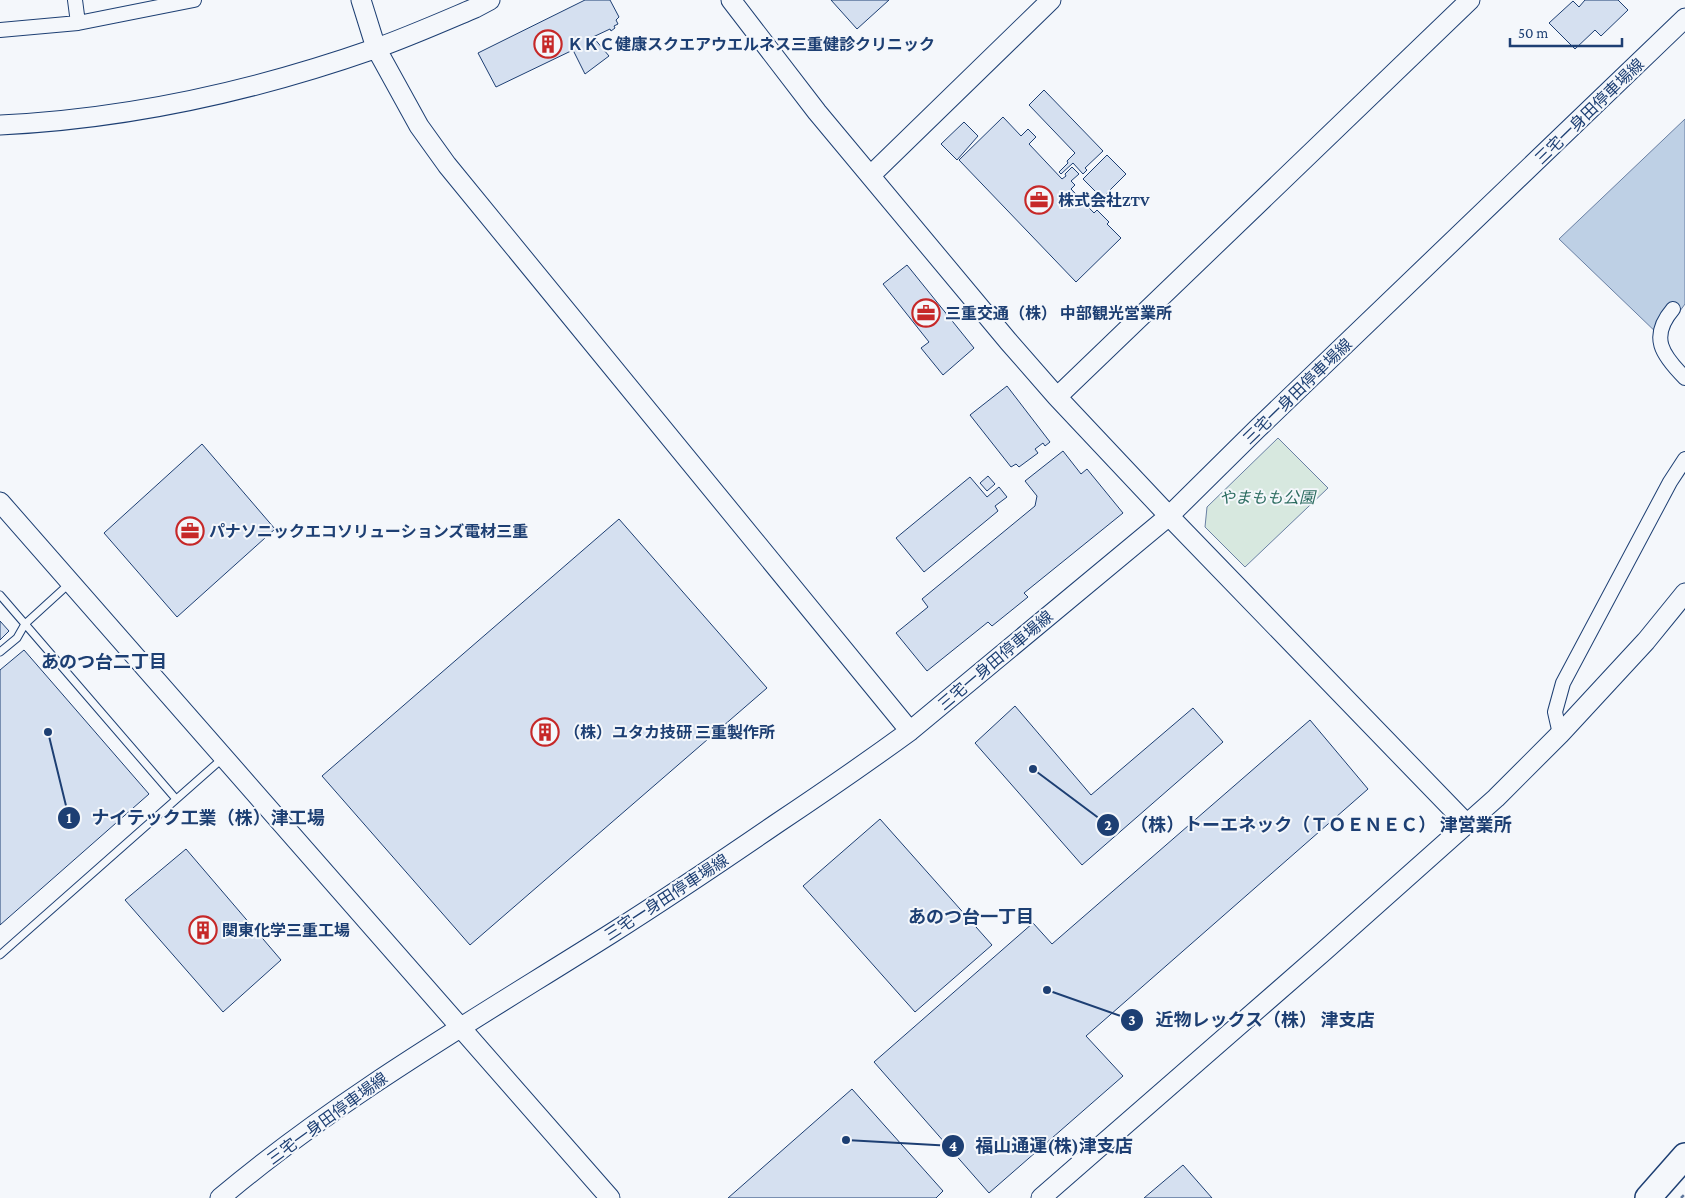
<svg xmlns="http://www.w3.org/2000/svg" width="1685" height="1198" viewBox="0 0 1685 1198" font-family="'Crimson Pro','Noto Sans JP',serif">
	<rect width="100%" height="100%" fill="#f4f7fb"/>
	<path fill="#d7e8df" stroke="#687fa3" d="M1278,438L1328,488L1245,567L1205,527L1207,507Z"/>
	<path fill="#bed0e5" stroke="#687fa3" d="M1685,119V304L1661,337L1559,239Z"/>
	<path fill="#d5e0f0" stroke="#1d3f73" d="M585,0H610L619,17L616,20L618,24L614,26L615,28L611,31L610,29L593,37L609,56L585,74L573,50L496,87L478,53Z
		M831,0H889L857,29Z
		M1585,0H1618L1628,10L1601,36L1595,30L1575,49L1549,23L1573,1L1579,7Z
		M1044,90L1103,151L1085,168L1087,170L1083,174L1073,163L1061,174L1059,172L1068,163L1067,161L1075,153L1029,105Z
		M1003,117L1021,136L1028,129L1036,137L1029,144L1062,179L1066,176L1065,174L1072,167L1079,174L1071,181L1075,185L1071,189L1094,213L1097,210L1109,222L1107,224L1121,238L1076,282L959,160Z
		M964,122L978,136L957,160L941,144Z
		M1107,155L1126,174L1102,198L1083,179Z
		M907,265L974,348L943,375L921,348L929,342L883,284Z
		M1007,386L1050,442L1045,446L1043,443L1035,449L1038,453L1019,467L1016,464L1011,467L970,415Z
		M202,444L275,529L177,617L104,533Z
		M1063,451L1081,474L1087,469L1123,513L1024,593L1028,597L992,626L988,622L927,671L896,633L928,607L922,599L1035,506L1037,496L1025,481Z
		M988,476L995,484L987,491L980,483Z
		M970,477L987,497L999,487L1007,497L995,506L998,511L924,572L896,538Z
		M619,519L767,688L470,945L322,776Z
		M0,621L9,631L0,640Z
		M24,650L149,794L0,925V670Z
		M1015,706L1091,795L1193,708L1223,742L1082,865L975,743Z
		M1310,720L1368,789L1086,1036L1123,1076L989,1193L874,1062L1033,923L1052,944Z
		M880,819L992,945L915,1012L803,886Z
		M186,849L281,960L223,1012L125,900Z
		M852,1089L943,1191L936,1198H728Z
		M1183,1165L1212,1198H1144Z"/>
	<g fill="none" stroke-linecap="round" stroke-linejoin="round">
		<g stroke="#1d3f73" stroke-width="9">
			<path id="lane" d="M0,595L176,799
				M0,652L17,638L25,624L70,583
				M0,955L223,758"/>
		</g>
		<g stroke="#1d3f73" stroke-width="16">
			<path id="street" d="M75,0L78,23
				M0,30L78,23L194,0
				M1673,309C1649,337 1662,355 1685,378
				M1560,734L1555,712L1563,683L1670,482L1685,459"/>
		</g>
		<g stroke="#1d3f73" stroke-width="21">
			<path id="secondary" d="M361,0L376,48L419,126L447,165L910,731
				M731,0L817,112L1008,341L1057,397L1470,0
				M0,125C126,119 254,91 374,49C408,37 442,22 475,8L490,0
				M871,175L1051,0
				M1057,397L1169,516L1466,823
				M0,502L610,1198
				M220,1198C341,1096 479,1017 612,933C667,898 722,861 776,824C821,794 866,763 910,731L1169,516L1257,429L1685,18
				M1041,1198L1323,952L1496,798L1560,734L1646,641L1685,593"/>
		</g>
		<g stroke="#1d3f73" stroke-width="28">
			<path id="highway" d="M1648,1198L1685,1156"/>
		</g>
		<path stroke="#5e769c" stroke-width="2.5" stroke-dasharray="4 2.5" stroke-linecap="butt" d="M1681,1198L1685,1194"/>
		<use href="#lane" stroke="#f4f7fb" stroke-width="7"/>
		<use href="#street" stroke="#f4f7fb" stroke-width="14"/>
		<use href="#secondary" stroke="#f4f7fb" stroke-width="19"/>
		<use href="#highway" stroke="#f4f7fb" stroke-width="25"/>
	</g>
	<defs>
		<g id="building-ring" transform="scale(1.4375)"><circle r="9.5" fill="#f4f7fb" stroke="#c62828" stroke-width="1.5"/><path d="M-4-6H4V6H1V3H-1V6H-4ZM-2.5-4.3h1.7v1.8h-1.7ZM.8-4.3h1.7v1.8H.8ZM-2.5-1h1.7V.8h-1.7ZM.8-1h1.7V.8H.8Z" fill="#c62828"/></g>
		<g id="office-ring" transform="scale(1.4375)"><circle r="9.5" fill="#f4f7fb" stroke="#c62828" stroke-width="1.5"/><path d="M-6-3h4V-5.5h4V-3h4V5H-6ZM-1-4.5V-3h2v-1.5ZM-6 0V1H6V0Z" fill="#c62828"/></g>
	</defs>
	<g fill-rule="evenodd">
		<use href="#building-ring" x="548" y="44"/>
		<use href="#office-ring" x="1039" y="200"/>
		<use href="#office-ring" x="926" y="313"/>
		<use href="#office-ring" x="190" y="531"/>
		<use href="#building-ring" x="545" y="732"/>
		<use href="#building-ring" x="203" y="930"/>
	</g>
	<g text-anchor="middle" stroke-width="4" stroke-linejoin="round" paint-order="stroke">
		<g font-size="16" font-weight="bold" fill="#1d3f73" stroke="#f4f7fb" text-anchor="start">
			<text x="567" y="50">ＫＫＣ健康スクエアウエルネス三重健診クリニック</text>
			<text x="1058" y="206">株式会社ZTV</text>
			<text x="945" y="319">三重交通（株） 中部観光営業所</text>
			<text x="209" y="537">パナソニックエコソリューションズ電材三重</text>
			<text x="564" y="738">（株）ユタカ技研 三重製作所</text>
			<text x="222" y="936">関東化学三重工場</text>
		</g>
		<g font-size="16" fill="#1d3f73" stroke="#f4f7fb">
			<text transform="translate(1589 111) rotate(-44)" y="6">三宅一身田停車場線</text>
			<text transform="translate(1297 391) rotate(-44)" y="6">三宅一身田停車場線</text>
			<text transform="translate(995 660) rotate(-40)" y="6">三宅一身田停車場線</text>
			<text transform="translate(666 897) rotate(-33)" y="6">三宅一身田停車場線</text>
			<text transform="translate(327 1118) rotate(-36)" y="6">三宅一身田停車場線</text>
		</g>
		<g font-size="16" font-style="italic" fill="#2c6c60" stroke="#f4f7fb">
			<text x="1267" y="503">やまもも公園</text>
		</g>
		<g font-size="18" font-weight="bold" fill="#1d3f73" stroke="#f4f7fb">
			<text x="104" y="668">あのつ台二丁目</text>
			<text x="971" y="923">あのつ台一丁目</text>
		</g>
	</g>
	<path fill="none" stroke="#1d3f73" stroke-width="2" d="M48 732L69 818M1033 769L1108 825M1047 990L1132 1020M846 1140L953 1146"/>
	<g fill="#1d3f73" stroke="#f4f7fb" stroke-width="2">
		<circle cx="48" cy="732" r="5"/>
		<circle cx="1033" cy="769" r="5"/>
		<circle cx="1047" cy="990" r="5"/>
		<circle cx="846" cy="1140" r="5"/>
		<circle cx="69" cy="818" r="12"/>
		<circle cx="1108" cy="825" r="12"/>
		<circle cx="1132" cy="1020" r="12"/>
		<circle cx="953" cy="1146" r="12"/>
	</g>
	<g font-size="15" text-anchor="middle" font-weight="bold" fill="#fff">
		<text x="69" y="823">1</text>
		<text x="1108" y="830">2</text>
		<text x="1132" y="1025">3</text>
		<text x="953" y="1151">4</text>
	</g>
	<g font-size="18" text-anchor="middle" font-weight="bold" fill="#1d3f73" stroke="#f4f7fb" stroke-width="4" stroke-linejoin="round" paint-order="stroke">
		<text x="208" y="824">ナイテック工業（株）津工場</text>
		<text x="1321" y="831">（株）トーエネック（ＴＯＥＮＥＣ） 津営業所</text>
		<text x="1265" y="1026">近物レックス（株） 津支店</text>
		<text x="1054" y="1152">福山通運(株)津支店</text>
	</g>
	<path d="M1510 38v8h112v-8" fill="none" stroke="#1d3f73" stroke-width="2.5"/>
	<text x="1518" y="38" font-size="15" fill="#1d3f73" stroke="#f4f7fb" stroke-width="4" paint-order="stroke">50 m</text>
</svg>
